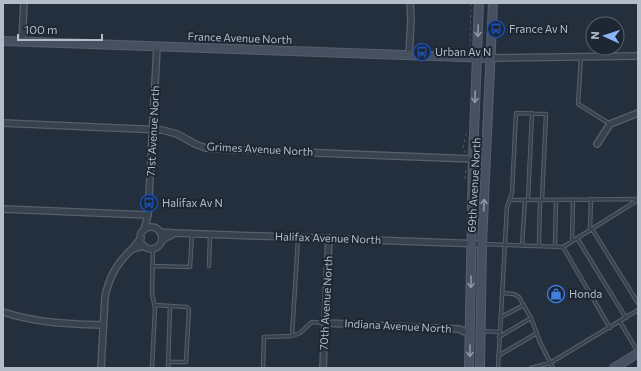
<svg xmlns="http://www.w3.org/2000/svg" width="641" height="371" viewBox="0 0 641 371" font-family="Commissioner,sans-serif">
	<rect width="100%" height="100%" fill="#242f3e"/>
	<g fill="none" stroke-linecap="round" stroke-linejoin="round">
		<g stroke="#565f6c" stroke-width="4.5">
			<path id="lane" d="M581,57L578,104L610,124
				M510,200H541
				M528,200L532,113
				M590,229L591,199
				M592,229L638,303
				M577,238L626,318
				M572,241L573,200
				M483,244L563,247L610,328
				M522,246L525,200
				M539,246L540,200
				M555,247L556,200
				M563,247L638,200
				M152,266L190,267L192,234
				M209,266L210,235
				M502,293L514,294L519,297L531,318L540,342L553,368
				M154,305L187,307L189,309L186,362H168
				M501,317L524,305
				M620,322L638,352
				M482,331L500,332
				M292,336L300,333L312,322L324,323
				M499,337L531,318
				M498,356L537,333
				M152,368L155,308L152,293L153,249
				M168,368L170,306
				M263,368L264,337L292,336L298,238
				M498,368L507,207L512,193L516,113L546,114L542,200L638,199
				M531,368L550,363L638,310"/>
		</g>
		<g stroke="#565f6c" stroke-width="8">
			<path id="street" d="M22,41L24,3
				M409,56L411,19L410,3
				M491,58L638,56
				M3,123L162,130L177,134L195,144L206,148L219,149L473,159
				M597,144L610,124L638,113
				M3,209L148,215
				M140 238a11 11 0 1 1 22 0a11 11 0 1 1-22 0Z
				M144,230L148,215L157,46
				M160,232L175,233L162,240
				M175,233L482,244
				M141,238L132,249L144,246
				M3,312C36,323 69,324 103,325
				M325,323L459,329L470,334
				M101,368L105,297C109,277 117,263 132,249
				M323,368L329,238"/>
		</g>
		<g stroke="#565f6c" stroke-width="10">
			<path id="secondary" d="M3,41L491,58
				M469,368L473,159L479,3
				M480,368L482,244L493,3
				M614,368L638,353"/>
		</g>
		<path stroke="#44595c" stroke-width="1" stroke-dasharray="3 3" stroke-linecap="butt" d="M470,48L471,3
			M466,153L463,148L467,130
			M465,179L466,168"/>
		<use href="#lane" stroke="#38414e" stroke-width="2.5"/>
		<use href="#street" stroke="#38414e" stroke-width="5.5"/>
		<use href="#secondary" stroke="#465061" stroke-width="8"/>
	</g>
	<defs><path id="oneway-shaft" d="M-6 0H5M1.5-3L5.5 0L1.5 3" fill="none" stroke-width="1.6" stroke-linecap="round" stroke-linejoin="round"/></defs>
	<g stroke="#8e96a5">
		<use href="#oneway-shaft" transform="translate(478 31) rotate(92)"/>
		<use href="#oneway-shaft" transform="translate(475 97) rotate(92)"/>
		<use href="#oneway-shaft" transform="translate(484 205) rotate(-87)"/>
		<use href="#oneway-shaft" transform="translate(471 282) rotate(91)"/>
		<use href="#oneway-shaft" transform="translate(470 351) rotate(91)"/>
	</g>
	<defs>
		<g id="bus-ring" transform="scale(0.9)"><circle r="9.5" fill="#1d2633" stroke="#1a4fb4" stroke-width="1.5"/><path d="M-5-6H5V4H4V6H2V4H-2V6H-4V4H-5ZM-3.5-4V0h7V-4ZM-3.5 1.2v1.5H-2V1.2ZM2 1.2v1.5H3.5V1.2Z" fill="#1a4fb4"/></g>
		<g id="shop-ring" transform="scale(0.9)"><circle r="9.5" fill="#1d2633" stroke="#3f7fe0" stroke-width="1.5"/><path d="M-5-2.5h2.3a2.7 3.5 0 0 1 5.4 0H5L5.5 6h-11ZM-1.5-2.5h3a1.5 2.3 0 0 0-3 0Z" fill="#3f7fe0"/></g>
	</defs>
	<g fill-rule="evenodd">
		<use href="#bus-ring" x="496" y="29"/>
		<use href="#bus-ring" x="422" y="52"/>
		<use href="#bus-ring" x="149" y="203"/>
		<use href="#shop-ring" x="556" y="294"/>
	</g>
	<g text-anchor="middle" stroke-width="4" stroke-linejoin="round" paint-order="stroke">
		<g font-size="11" fill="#b4bcc9" stroke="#1d2633" text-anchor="start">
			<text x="509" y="33">France Av N</text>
			<text x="435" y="56">Urban Av N</text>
			<text x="162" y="207">Halifax Av N</text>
			<text x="569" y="298">Honda</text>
		</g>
		<g font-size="11" fill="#b4bcc9" stroke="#1d2633">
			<text transform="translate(240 38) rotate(2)" y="4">France Avenue North</text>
			<text transform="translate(153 131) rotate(-87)" y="4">71st Avenue North</text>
			<text transform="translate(260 149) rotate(3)" y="4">Grimes Avenue North</text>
			<text transform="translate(474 185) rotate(-87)" y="4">69th Avenue North</text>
			<text transform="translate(328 238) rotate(2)" y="4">Halifax Avenue North</text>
			<text transform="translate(326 303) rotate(-87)" y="4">70th Avenue North</text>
			<text transform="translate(398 326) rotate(3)" y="4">Indiana Avenue North</text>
		</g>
	</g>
	<rect width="641" height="371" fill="none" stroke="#b4bcc9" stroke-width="8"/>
	<g transform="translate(605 36) rotate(273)"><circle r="19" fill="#1d2633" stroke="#59626f"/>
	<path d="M0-3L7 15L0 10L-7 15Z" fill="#8ab4f8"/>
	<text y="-6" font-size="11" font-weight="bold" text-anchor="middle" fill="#b4bcc9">N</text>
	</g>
	<path d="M18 34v6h84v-6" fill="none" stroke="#b4bcc9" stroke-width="2"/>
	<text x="24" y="34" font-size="12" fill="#b4bcc9" stroke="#1d2633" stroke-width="3" paint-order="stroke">100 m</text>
</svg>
